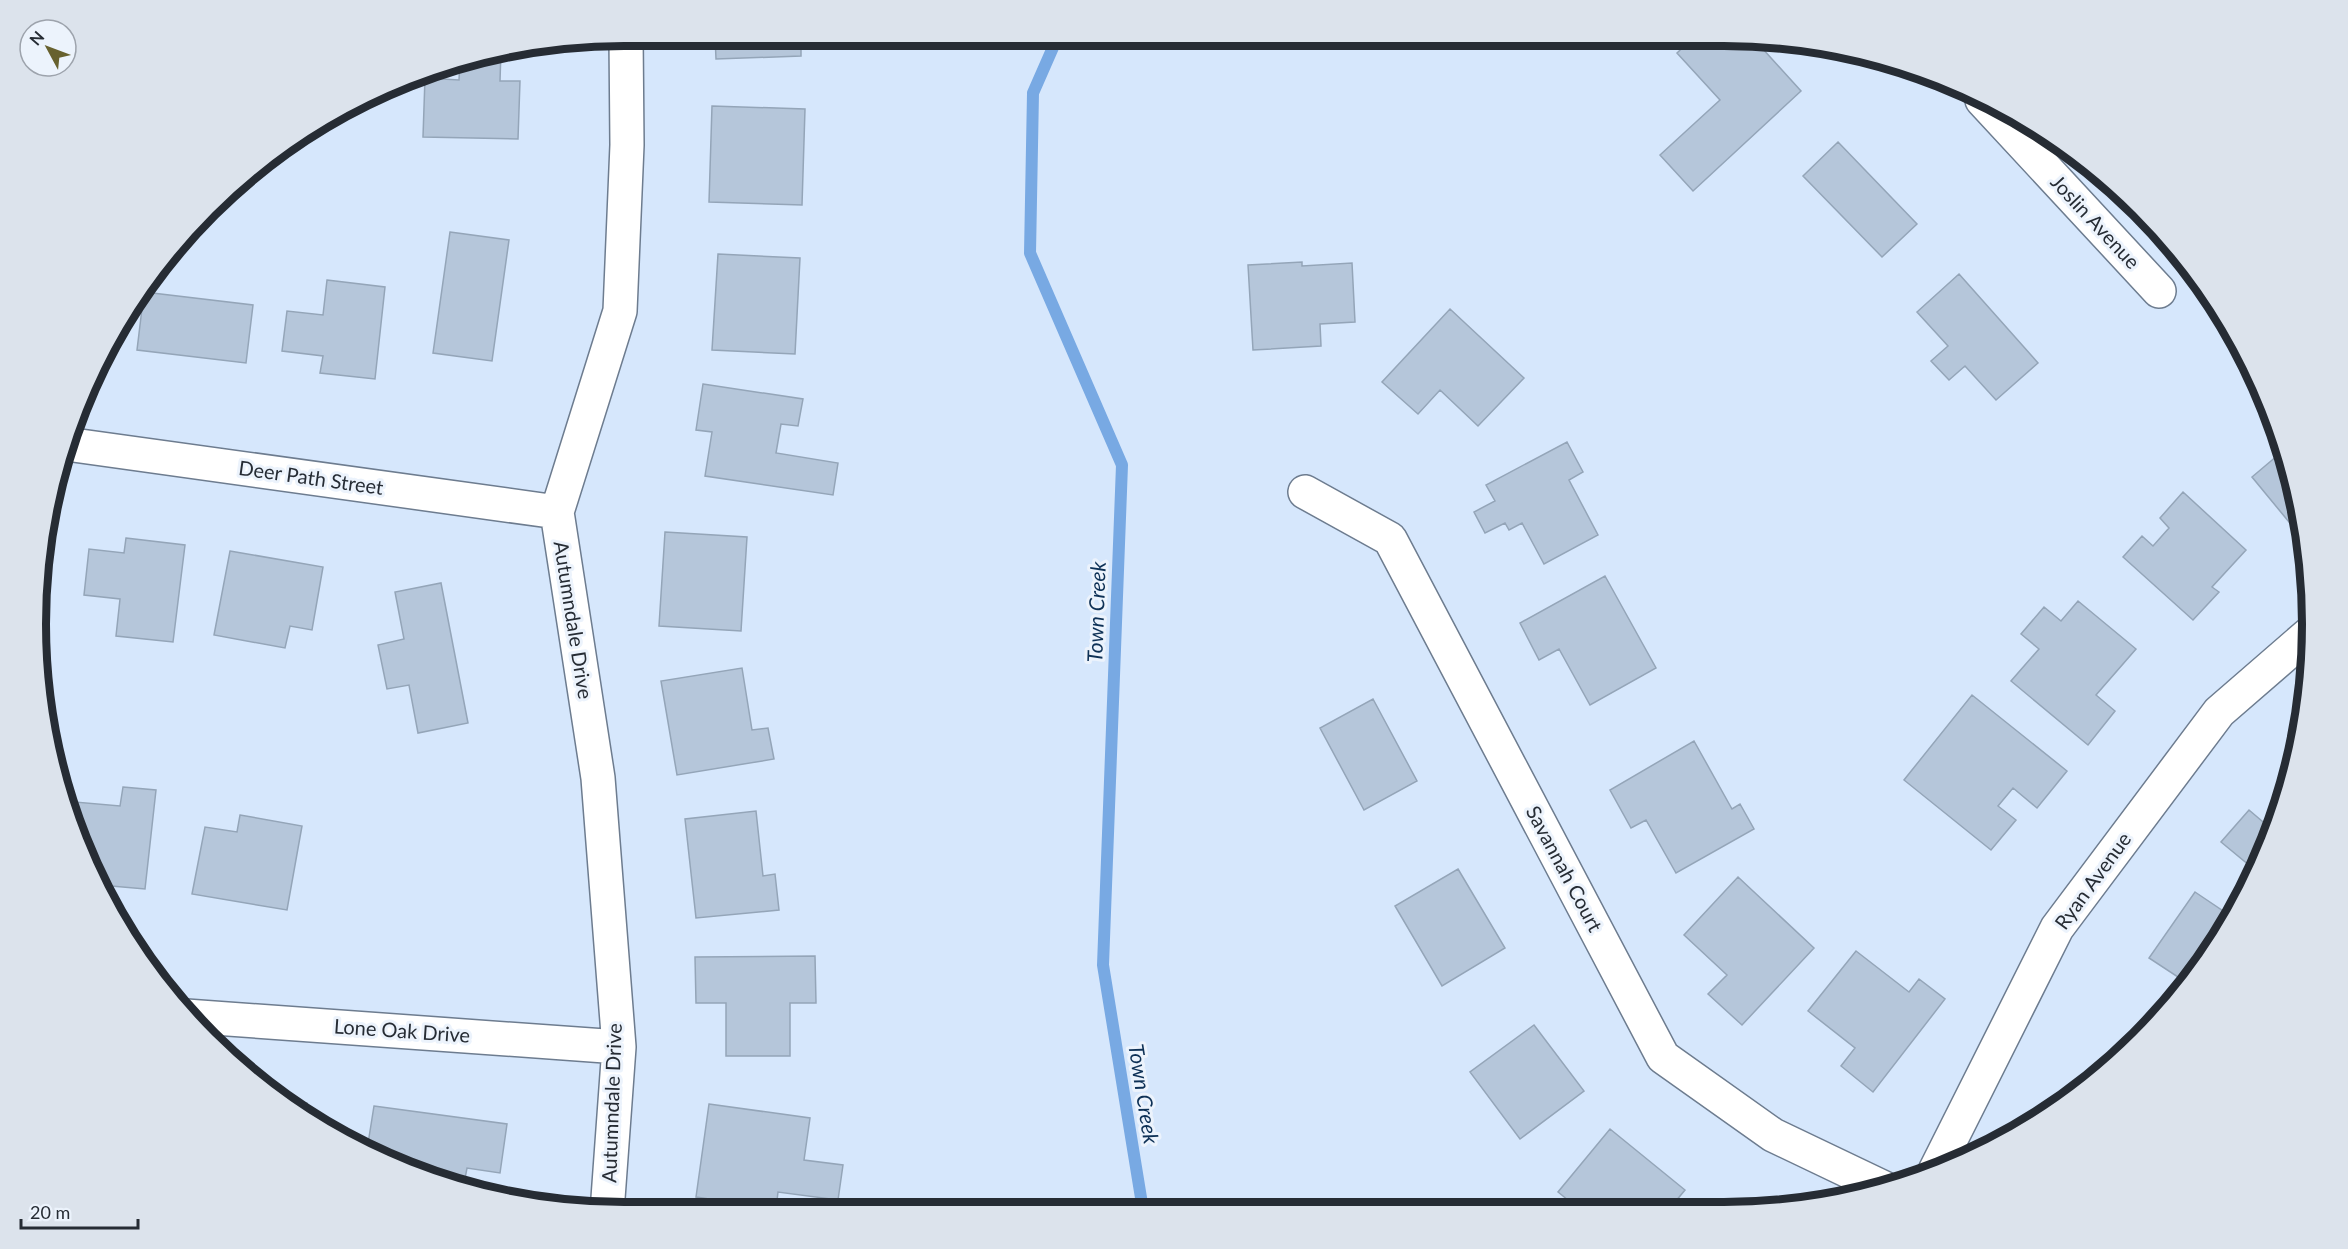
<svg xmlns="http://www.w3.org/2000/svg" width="2348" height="1249" viewBox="0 0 2348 1249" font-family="Lato,sans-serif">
	<rect width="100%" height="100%" fill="#d6e7fc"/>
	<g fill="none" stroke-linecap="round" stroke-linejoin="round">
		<path stroke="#78a9e3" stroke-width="12" d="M1058,36L1033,93L1030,253L1122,465L1103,965L1143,1210"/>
	</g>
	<path fill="#b5c6da" stroke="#94a5b8" stroke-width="1.5" d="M715,36H801V56L716,59Z
		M1694,37H1752L1801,91L1693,191L1660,155L1720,100L1677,53Z
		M501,50L500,81H520L518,139L423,137L425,78L459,80L460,61Z
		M712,106L805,109L802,205L709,202Z
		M1838,142L1917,224L1882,257L1803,176Z
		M450,232L509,240L492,361L433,353Z
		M718,254L800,258L795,354L712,350Z
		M1302,262V266L1352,263L1355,322L1320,324L1321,346L1253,350L1248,265Z
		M1959,274L2038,363L1996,400L1965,366L1949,380L1931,361L1948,346L1917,312Z
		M327,280L385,287L375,379L320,373L323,356L282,351L287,311L323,315Z
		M144,292L253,305L246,363L137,350Z
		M1450,309L1524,378L1478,426L1440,390L1418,414L1382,382Z
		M703,384L803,399L798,426L781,424L776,453L838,463L833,495L705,476L712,432L696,430Z
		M1567,442L1583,472L1569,480L1598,535L1544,564L1522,523L1509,530L1505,523L1485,533L1474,512L1495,501L1486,485Z
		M2284,450L2292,472L2299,514L2289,522L2252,477Z
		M2183,492L2246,550L2212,587L2219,592L2193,620L2123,557L2142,536L2153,546L2169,528L2160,518Z
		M665,532L747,537L741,631L659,626Z
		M126,538L185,545L173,642L116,636L120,599L84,595L89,549L124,553Z
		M230,551L323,567L312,630L290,626L285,648L214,635Z
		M1605,576L1656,668L1590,705L1559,649L1539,660L1520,623Z
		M441,583L468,723L418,733L409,685L387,689L378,645L404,639L395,592Z
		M2078,601L2136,649L2096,695L2115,711L2088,745L2011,681L2039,649L2021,634L2044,607L2061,621Z
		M742,668L752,730L768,728L774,759L677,775L661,681Z
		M1972,695L2067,771L2037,808L2013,788L1998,806L2016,820L1991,850L1904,780Z
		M1373,699L1417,781L1364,810L1320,728Z
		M1694,741L1732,809L1740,804L1754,829L1676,873L1646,820L1631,828L1610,790Z
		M123,787L156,790L145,889L100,885L81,850L64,801L120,806Z
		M2249,810L2269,827L2281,812L2255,870L2221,842Z
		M756,811L763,876L775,874L779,910L696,918L685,819Z
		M240,815L302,826L287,910L192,894L205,827L237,832Z
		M1458,869L1505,948L1442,986L1395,906Z
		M1738,877L1814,948L1742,1025L1708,994L1727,975L1684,935Z
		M2195,892L2232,917L2187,983L2149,958Z
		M1856,951L1909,992L1919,979L1945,999L1873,1092L1841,1066L1855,1048L1808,1011Z
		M815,956L816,1003H790V1056H726V1003H696L695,957Z
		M1534,1025L1584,1091L1520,1139L1470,1072Z
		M277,1098L307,1103L305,1117Z
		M709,1104L810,1118L804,1160L843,1165L838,1200L778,1192L776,1209L696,1197Z
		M374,1106L507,1124L500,1173L467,1168L463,1189L432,1176L433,1167L398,1162L367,1150Z
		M1610,1129L1685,1190L1670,1208L1579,1209L1558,1192Z"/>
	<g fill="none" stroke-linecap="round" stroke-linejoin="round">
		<g stroke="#6d7c8f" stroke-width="36">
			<path id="street" d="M1982,100L2159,291
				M66,444L557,512
				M1305,492L1390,539L1663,1057L1773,1135L1884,1188
				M186,1016L619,1047
				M1935,1171L2057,928L2219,712L2309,634
				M607,1212L619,1047L598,778L557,512L620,311L627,145L626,36"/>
		</g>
		<use href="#street" stroke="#fff" stroke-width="33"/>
	</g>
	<g text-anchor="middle" stroke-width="6" stroke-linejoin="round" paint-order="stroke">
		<g font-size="20" fill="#262c34" stroke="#ecf3fc">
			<text transform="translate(2095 222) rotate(47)" y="7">Joslin Avenue</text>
			<text transform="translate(311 478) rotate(8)" y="7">Deer Path Street</text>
			<text transform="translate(573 620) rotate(81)" y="7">Autumndale Drive</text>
			<text transform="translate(1564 869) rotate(62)" y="7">Savannah Court</text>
			<text transform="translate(2093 881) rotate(-54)" y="7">Ryan Avenue</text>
			<text transform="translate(402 1031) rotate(4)" y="7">Lone Oak Drive</text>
			<text transform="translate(612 1103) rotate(-88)" y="7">Autumndale Drive</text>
		</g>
		<g font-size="21" font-style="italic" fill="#0e3156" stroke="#ecf3fc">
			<text transform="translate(1097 612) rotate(-88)" y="7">Town Creek</text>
			<text transform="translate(1143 1094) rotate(81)" y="7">Town Creek</text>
		</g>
	</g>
	<path d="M0 0H2348V1249H0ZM624 46H1724A578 578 0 0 1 2302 624V624A578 578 0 0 1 1724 1202H624A578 578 0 0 1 46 624V624A578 578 0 0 1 624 46Z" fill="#dce3ec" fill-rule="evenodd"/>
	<path fill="none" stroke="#262c34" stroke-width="8" d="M624 46H1724A578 578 0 0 1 2302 624V624A578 578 0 0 1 1724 1202H624A578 578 0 0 1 46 624V624A578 578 0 0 1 624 46Z"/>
	<g transform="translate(48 48) rotate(311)"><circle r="28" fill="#ecf3fc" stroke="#9da3ac" stroke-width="1.5"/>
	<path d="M0-4.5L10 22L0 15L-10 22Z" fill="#67612e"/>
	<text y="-9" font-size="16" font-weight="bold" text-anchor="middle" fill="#262c34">N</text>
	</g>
	<path d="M21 1219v9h117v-9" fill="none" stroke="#262c34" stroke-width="3"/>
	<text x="30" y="1219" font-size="18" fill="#262c34" stroke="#ecf3fc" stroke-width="4.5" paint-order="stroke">20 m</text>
</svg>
